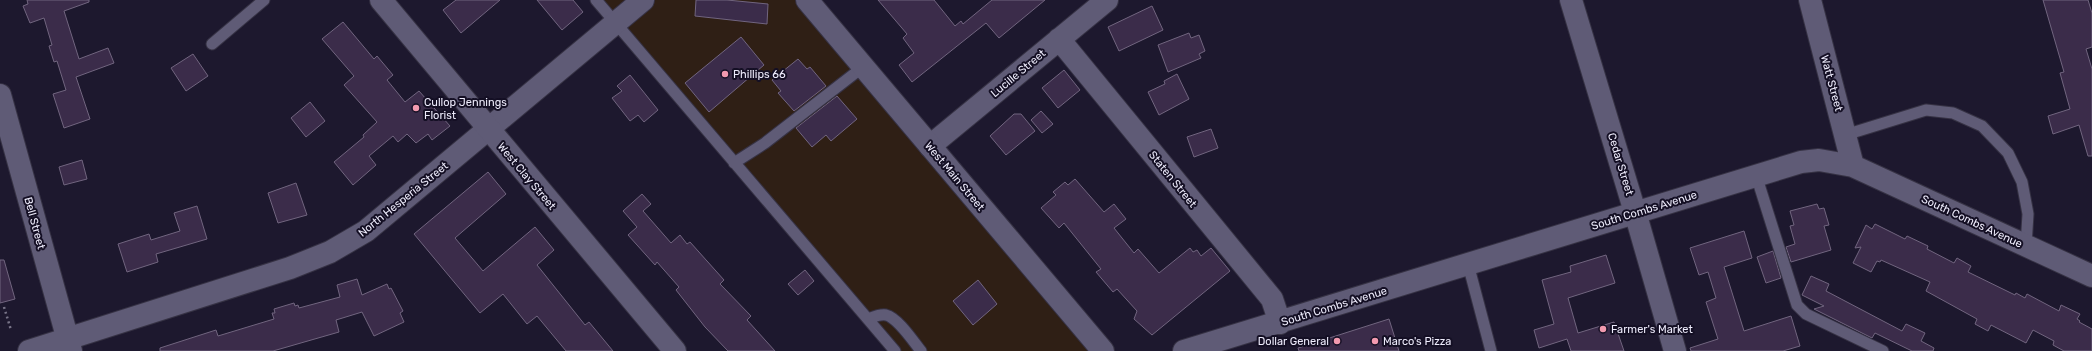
<svg xmlns="http://www.w3.org/2000/svg" width="2092" height="351" viewBox="0 0 2092 351" font-family="Rubik,sans-serif">
	<rect width="100%" height="100%" fill="#1d182e"/>
	<path fill="#2f1f15" d="M596,0H807L1103,351H895Z"/>
	<path fill="#3b2c4a" stroke="#71657f" d="M27,0H89V2L64,11L79,59L108,48L114,63L76,77L90,119L64,128L53,94L66,90L57,61L54,62L49,46L52,45L44,18L30,23L23,6L28,4Z
		M456,0H500L461,33L443,10Z
		M537,0H573L583,12L562,30Z
		M696,0H727L768,4L767,24L695,16Z
		M878,0H934L955,26L961,21L963,24L992,0H1045L999,38L986,23L912,82L899,65L914,53L903,38L907,34Z
		M2043,0H2088L2092,13V47L2086,49L2092,69V156H2088L2079,125L2053,134L2048,116L2070,109L2060,73L2064,72Z
		M1152,6L1163,30L1119,51L1108,27Z
		M343,22L374,59L377,56L393,75L387,80L405,102L419,91L450,126L432,140L428,134L416,143L407,134L398,142L393,136L369,156L376,165L353,185L334,162L364,137L363,135L377,122L344,85L354,76L322,39Z
		M1189,33L1191,38L1199,35L1205,51L1199,54L1201,58L1168,72L1158,45Z
		M741,37L764,65L709,112L685,83Z
		M193,54L208,76L186,91L171,68Z
		M798,59L807,69L810,67L826,86L794,111L778,93L781,91L772,80Z
		M1064,70L1080,90L1058,108L1042,88Z
		M1177,74L1189,99L1159,115L1148,92L1165,84L1164,81Z
		M630,75L658,110L644,122L638,115L630,121L612,98L622,91L617,86Z
		M837,96L857,119L831,141L826,135L812,147L796,128Z
		M310,102L325,121L306,137L291,118Z
		M1041,111L1053,124L1042,133L1031,120Z
		M1014,114H1021L1035,131L1006,155L990,136Z
		M1211,129L1218,148L1194,157L1187,137Z
		M82,160L87,179L64,185L59,167Z
		M488,172L506,194L455,238L483,271L535,227L554,250L537,265L585,325L589,322L613,351H566L537,316L527,324L503,294L480,313L414,234Z
		M1075,179L1104,212L1114,204L1126,219L1114,228L1134,253L1138,249L1159,273L1190,248L1193,252L1197,250L1201,256L1211,248L1230,271L1152,335L1134,319L1137,311L1117,289L1113,292L1096,272L1101,269L1064,223L1059,228L1041,208L1056,195L1053,192L1065,182L1068,185Z
		M296,183L307,215L278,223L268,193Z
		M642,194L651,204L643,211L671,243L680,235L687,244L690,242L724,280L720,284L751,316L747,320L775,351H728L705,327L676,290L679,287L657,262L655,265L628,235L637,227L623,211Z
		M1817,204L1819,209L1824,208L1829,225L1824,226L1831,250L1791,262L1786,247L1795,244L1790,226L1794,225L1790,211Z
		M197,206L207,239L156,254L158,262L127,272L118,244L149,234L151,240L180,231L174,213Z
		M1875,224L1905,239L1907,236L1928,246L1927,249L1954,263L1957,258L1971,266L1968,272L2015,295L2016,293L2025,298L2027,294L2059,311L2061,305L2080,314L2077,319L2080,321L2079,322L2092,329V351H2064L2053,345L2054,341L2033,330L2026,343L1991,325L1988,331L1975,324L1977,319L1926,291L1930,282L1881,260L1880,262L1877,261L1871,272L1853,263L1861,247L1855,248L1866,225L1872,229Z
		M1744,231L1752,258L1724,267L1744,331L1791,316L1800,346L1783,351H1691L1690,348L1718,339L1706,302L1716,298L1708,272L1699,275L1690,248Z
		M1773,251L1781,278L1766,283L1757,257Z
		M1606,255L1615,283L1568,298L1578,333L1614,322L1624,351H1571L1567,339L1539,348L1534,330L1554,324L1542,280L1571,272L1570,266Z
		M0,260H4L15,299L0,303Z
		M805,270L814,281L798,295L788,284Z
		M1811,276L1829,284L1826,291L1902,331L1906,324L1925,333L1921,341L1934,348L1933,351H1912L1875,333L1872,338L1814,309L1824,306L1802,295Z
		M357,279L362,295L387,284L389,289L391,288L403,311L400,313L404,322L374,336L362,312L336,320L339,332L273,351H160V348L216,330L218,336L274,319L272,313H275L274,309L294,303L295,306L298,305L299,308L340,297L337,285Z
		M978,280L997,304L973,325L953,301Z
		M1389,319L1399,351H1299L1298,348Z"/>
	<g fill="none" stroke-linecap="round" stroke-linejoin="round">
		<g stroke="#363244" stroke-width="13">
			<path id="service" d="M596,0L895,351
				M212,44L264,0
				M1845,135L1926,110L1953,113L1982,126L2008,153L2022,182L2028,214L2026,246
				M734,163L765,143L863,67
				M1756,175L1797,305L1806,314L1883,351
				M1468,264L1491,351
				M868,319C873,317 880,314 886,315C898,318 913,341 921,351"/>
		</g>
		<g stroke="#363244" stroke-width="24">
			<path id="minor" d="M1571,0L1635,212L1675,351
				M1810,0L1853,166
				M1059,39L1272,299L1280,323
				M0,95L71,351
				M930,146L1107,0
				M29,351L290,268L330,252L366,231L643,0
				M1184,351L1801,162L1819,160L1853,166L2092,276"/>
		</g>
		<g stroke="#363244" stroke-width="24">
			<path id="secondary" d="M381,0L675,351
				M807,0L1103,351"/>
		</g>
		<path stroke="#787488" stroke-width="2.5" stroke-dasharray="2 3" stroke-linecap="butt" d="M4,307L11,330"/>
		<use href="#service" stroke="#5f5b76" stroke-width="11"/>
		<use href="#minor" stroke="#5f5b76" stroke-width="22"/>
		<use href="#secondary" stroke="#5f5b76" stroke-width="22"/>
	</g>
	<g fill="#f29aaf" stroke="#140f24" stroke-width="1.5">
		<circle cx="725" cy="74" r="4"/>
		<circle cx="416" cy="108" r="4"/>
		<circle cx="1603" cy="329" r="4"/>
		<circle cx="1337" cy="341" r="4"/>
		<circle cx="1375" cy="341" r="4"/>
	</g>
	<g text-anchor="middle" stroke-width="4" stroke-linejoin="round" paint-order="stroke">
		<g font-size="11" fill="#eeecfc" stroke="#140f24">
			<text transform="translate(1018 73) rotate(-40)" y="4">Lucille Street</text>
			<text transform="translate(1832 83) rotate(75)" y="4">Watt Street</text>
			<text transform="translate(1621 164) rotate(73)" y="4">Cedar Street</text>
			<text transform="translate(527 176) rotate(50)" y="4">West Clay Street</text>
			<text transform="translate(955 176) rotate(50)" y="4">West Main Street</text>
			<text transform="translate(1173 179) rotate(51)" y="4">Staten Street</text>
			<text transform="translate(403 199) rotate(-39)" y="4">North Hesperia Street</text>
			<text transform="translate(1644 210) rotate(-17)" y="4">South Combs Avenue</text>
			<text transform="translate(1972 221) rotate(25)" y="4">South Combs Avenue</text>
			<text transform="translate(35 223) rotate(75)" y="4">Bell Street</text>
			<text transform="translate(1334 306) rotate(-17)" y="4">South Combs Avenue</text>
		</g>
		<g font-size="11" fill="#eeecfc" stroke="#140f24" text-anchor="start">
			<text x="733" y="78">Phillips 66</text>
			<text x="424" y="106">Cullop Jennings<tspan x="424" dy="13">Florist</tspan></text>
			<text x="1611" y="333">Farmer's Market</text>
			<text x="1329" y="345" text-anchor="end">Dollar General</text>
			<text x="1383" y="345">Marco's Pizza</text>
		</g>
	</g>
</svg>
